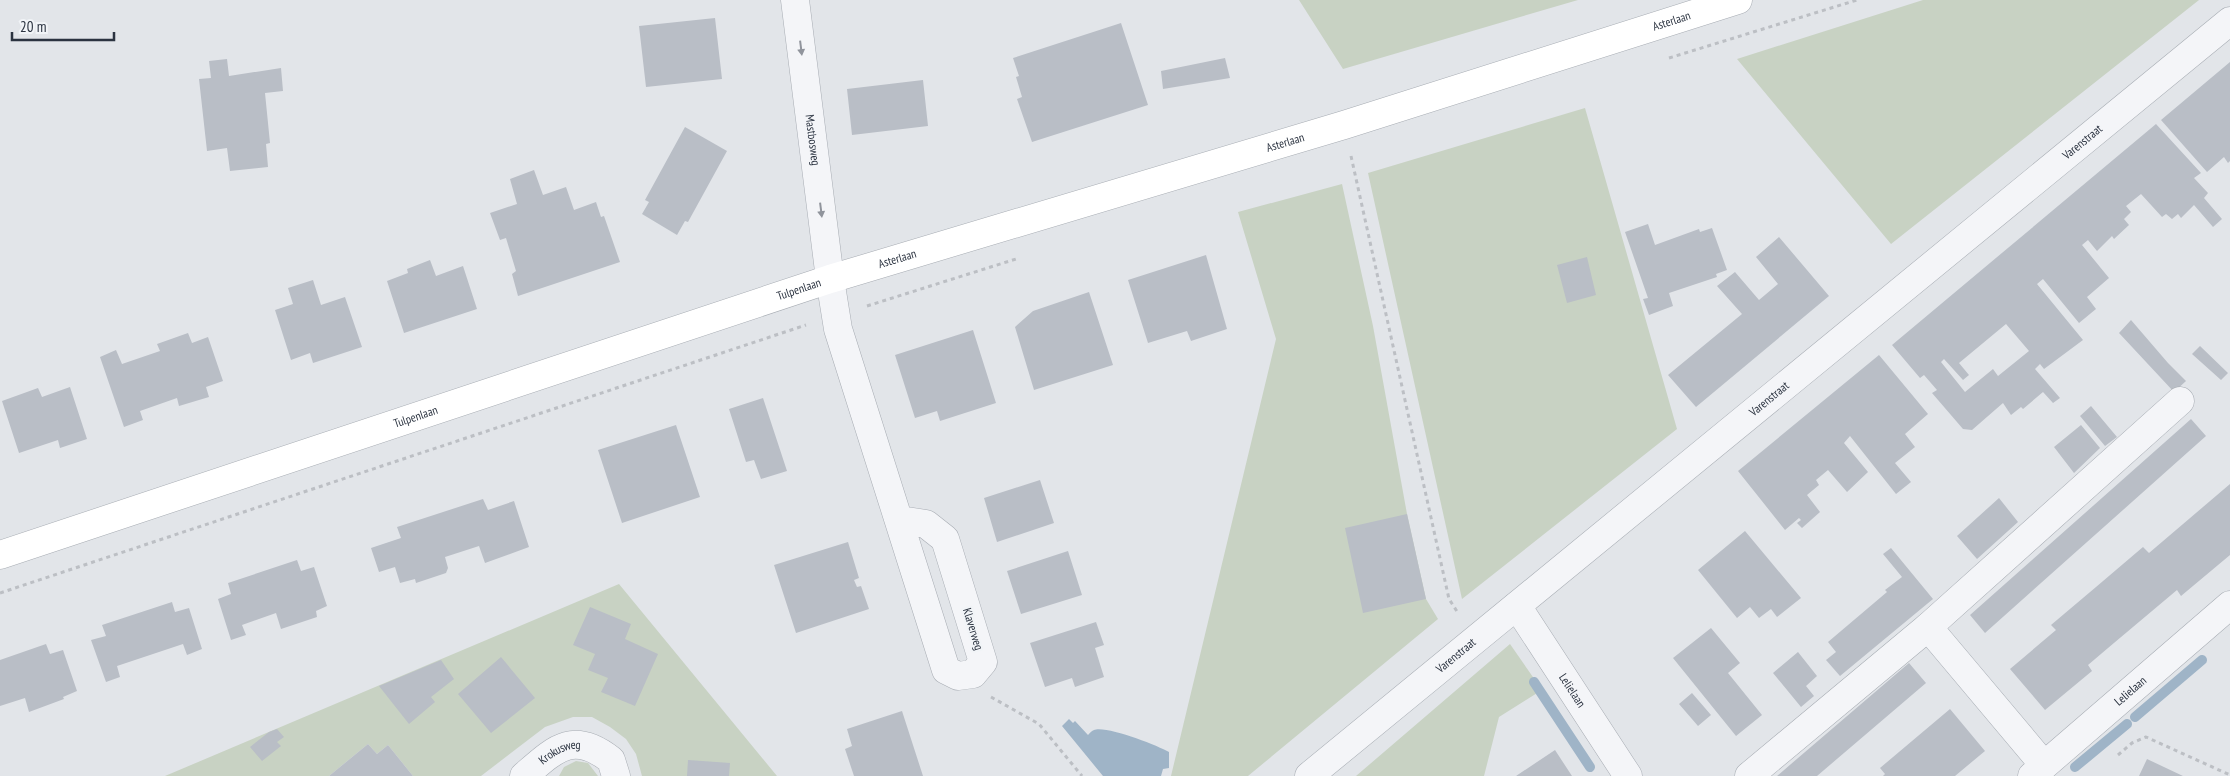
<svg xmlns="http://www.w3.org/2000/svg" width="2230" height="776" viewBox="0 0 2230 776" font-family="'PT Sans Narrow',sans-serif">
	<rect width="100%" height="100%" fill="#e2e5e9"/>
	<path fill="#c8d2c3" d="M1299,0H1578L1343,69Z
		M1923,0H2199L1891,244L1737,59Z
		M1585,108L1677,429L1462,599L1368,173Z
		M1342,184L1373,326L1407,514L1426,599L1438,619L1248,776H1171L1276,339L1238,212Z
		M619,584L777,776H642L636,754L626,739L610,727L592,717H573L545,727L481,776H413L388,745L377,754L368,744L329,776H165Z
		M1510,644L1542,690L1499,717L1484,776H1356Z
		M576,761L588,763L598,776H559L564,767Z"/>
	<path fill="#9fb4c7" d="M1069,719L1073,723L1075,721L1088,735C1090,733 1091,731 1094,730C1105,725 1157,745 1169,752V768L1163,769L1161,776H1103L1062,726Z"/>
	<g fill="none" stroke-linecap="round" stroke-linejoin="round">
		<path stroke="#9fb4c7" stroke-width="10" d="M1534,682L1590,767
			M2135,717L2202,660
			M2075,767L2127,724"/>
	</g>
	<path fill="#b9bec6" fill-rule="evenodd" d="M715,18L722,79L646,87L639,26Z
		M1121,23L1148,105L1032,142L1017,99L1022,97L1016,77L1019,76L1013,58Z
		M1225,58L1230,78L1163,89L1161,71Z
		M227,59L229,76L281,68L283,91L265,93L270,143L266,144L268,167L230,171L227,148L207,151L199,79L211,78L209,61Z
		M2230,62V161L2228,163L2224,157L2207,172L2161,120Z
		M923,80L928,126L852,135L847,89Z
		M2156,124L2201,173L2194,178L2208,193L2204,198L2222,219L2213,227L2194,205L2181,218L2178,214L2172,219L2166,214L2162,217L2141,194L2126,206L2131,212L2124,219L2129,225L2114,239L2112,236L2097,251L2088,240L2082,245L2109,278L2087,297L2096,309L2079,323L2043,279L2037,284L2083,340L2044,369L2040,364L2035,369L2060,398L2053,403L2043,392L2023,409L2021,407L2011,415L2003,403L1972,430L1963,429L1932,393L1937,390L1924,375L1920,378L1892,345ZM2006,324L2029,351L1998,376L1993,369L1965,392L1941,362L1944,359L1963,380L1969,375L1959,363Z
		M685,127L727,151L688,222L685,221L677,235L642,214L649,202L645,200Z
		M534,170L543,195L566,187L574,210L596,202L601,217L604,216L620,262L518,296L512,274L516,271L506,238L500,240L490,213L517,204L510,179Z
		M1648,224L1655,245L1699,229L1700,232L1712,228L1727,270L1716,274L1717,277L1669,293L1673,306L1649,315L1643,299L1648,298L1625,232Z
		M1779,237L1829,296L1696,407L1668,375L1742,314L1717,286L1735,272L1759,300L1778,284L1756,257Z
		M1206,255L1227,329L1191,341L1187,331L1148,343L1128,280Z
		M1587,257L1596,295L1567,303L1557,265Z
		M430,260L436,276L463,266L477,309L404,333L387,281L408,273L407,269Z
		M313,280L321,305L345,297L362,347L313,363L310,353L291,360L275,310L293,304L288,288Z
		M1089,292L1113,365L1034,390L1015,327L1033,311Z
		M2131,320L2168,363L2186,381L2174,392L2119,333Z
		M973,330L996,403L940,421L937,411L915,418L895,355Z
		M188,333L192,343L208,337L223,381L206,387L209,397L179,406L177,398L140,411L143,420L124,427L100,357L116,350L122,364L160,351L157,344Z
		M2200,346L2228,373L2221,380L2192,354Z
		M1879,355L1928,414L1905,434L1915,447L1895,463L1911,482L1896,494L1850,436L1844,443L1868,472L1847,492L1828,470L1816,480L1819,485L1807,495L1820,512L1802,528L1797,523L1801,520L1799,518L1785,530L1738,471Z
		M70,387L87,439L60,448L58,440L19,453L2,401L38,388L42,397Z
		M763,398L787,471L761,479L754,460L746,462L729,409Z
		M2091,406L2117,437L2105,446L2080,416Z
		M2191,419L2206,436L1985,633L1970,615Z
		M676,425L700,497L622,523L598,450Z
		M2081,425L2100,448L2074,473L2054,447Z
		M1040,480L1054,523L997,542L984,498Z
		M2230,484V555L2181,596L2177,590L2108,648L2088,665L2092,671L2045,710L2010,669L2056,630L2051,625L2096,587L2143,547L2149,553Z
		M1999,498L2018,522L1977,559L1957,536Z
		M483,499L488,510L514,501L529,547L485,563L479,546L445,557L448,568L446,573L416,583L415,579L400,583L395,567L379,572L371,548L401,538L397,527Z
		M1407,514L1426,599L1363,613L1345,528Z
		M1745,531L1801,598L1777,617L1771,609L1759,618L1750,607L1737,618L1698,570Z
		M848,542L859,578L854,580L857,587L861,586L869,609L796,633L774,565Z
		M1891,548L1933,599L1840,676L1826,660L1836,652L1828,642L1887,592L1885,590L1902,577L1883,554Z
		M1068,551L1082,595L1021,614L1007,571Z
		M297,560L301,571L314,567L327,606L316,611L317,617L281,629L276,613L242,625L246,635L231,640L218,599L231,594L228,583Z
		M172,602L175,612L189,608L202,649L187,655L183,644L117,666L120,677L106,682L91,640L106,636L102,625Z
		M590,607L631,624L625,639L658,654L635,706L601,692L608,678L588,670L595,654L573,645Z
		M1096,622L1104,645L1095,648L1104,677L1075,687L1072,678L1045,687L1030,643Z
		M1711,628L1740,663L1728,673L1762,715L1736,736L1673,658Z
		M46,644L50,654L63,650L77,691L63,697L64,699L29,712L25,698L0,706V660Z
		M1798,652L1817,676L1806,686L1814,696L1801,707L1773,673Z
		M501,657L535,698L491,733L458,694Z
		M441,660L454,679L431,697L435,702L409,724L379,686Z
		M1909,663L1926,683L1817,776H1777Z
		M1692,693L1711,715L1698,726L1679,704Z
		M1950,709L1985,751L1955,776H1883L1885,774L1880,768Z
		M902,711L923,776H854L845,749L852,746L847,729Z
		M277,729L284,737L277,742L281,746L262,761L250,747L269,732Z
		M368,744L377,754L388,745L413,776H329Z
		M1555,750L1572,776H1516Z
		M2147,759L2183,776H2139Z
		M688,760L730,763L729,776H687Z"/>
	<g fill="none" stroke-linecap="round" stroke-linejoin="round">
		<g stroke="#a7acb3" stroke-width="29">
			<g id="street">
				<path id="s1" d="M795,0L830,279L838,329L946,670L958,676L973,674L983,662L945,539L926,524L900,520"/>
				<path id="s2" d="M1517,606L1628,776"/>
				<path d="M1928,627L2044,765"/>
				<path id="s3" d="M524,776C555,749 573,730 611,760L616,776"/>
				<path id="s4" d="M1309,776L2230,21"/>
				<path d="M1749,776L1928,627L2180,401"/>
				<path id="s5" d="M2032,776L2230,605"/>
			</g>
		</g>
		<g stroke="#a7acb3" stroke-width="29">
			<g id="secondary">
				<path id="s6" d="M0,555L830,279L1344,125L1738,0"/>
			</g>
		</g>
		<path stroke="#bcbfc4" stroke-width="3" stroke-dasharray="4 4" stroke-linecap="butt" d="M1669,58L1857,0
			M1351,156L1449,599L1458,613
			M867,306L1016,259
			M0,593L806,325
			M991,697L1039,724L1082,776
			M2118,755L2132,743L2146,737L2230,775"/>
		<use href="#street" stroke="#f4f5f8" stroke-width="28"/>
		<use href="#secondary" stroke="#fff" stroke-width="28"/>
	</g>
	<defs><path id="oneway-solid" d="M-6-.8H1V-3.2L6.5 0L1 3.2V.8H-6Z" transform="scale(1.25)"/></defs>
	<g fill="#90949c">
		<use href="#oneway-solid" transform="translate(801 48) rotate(83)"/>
		<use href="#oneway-solid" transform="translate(821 210) rotate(83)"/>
	</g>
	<g text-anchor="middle" stroke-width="4.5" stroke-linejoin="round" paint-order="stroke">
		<g font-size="12" fill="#2b3340" stroke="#f1f4f7">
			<text dy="4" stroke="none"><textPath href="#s6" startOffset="1755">Asterlaan</textPath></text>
			<text dy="4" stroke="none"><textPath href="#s1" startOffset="141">Mastbosweg</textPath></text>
			<text dy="4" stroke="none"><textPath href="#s4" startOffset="1000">Varenstraat</textPath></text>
			<text dy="4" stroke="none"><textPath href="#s6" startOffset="1350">Asterlaan</textPath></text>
			<text dy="4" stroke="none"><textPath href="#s6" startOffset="945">Asterlaan</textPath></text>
			<text dy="4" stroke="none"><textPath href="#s6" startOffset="842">Tulpenlaan</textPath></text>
			<text dy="4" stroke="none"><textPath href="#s4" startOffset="595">Varenstraat</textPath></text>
			<text dy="4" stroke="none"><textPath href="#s6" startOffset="438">Tulpenlaan</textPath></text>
			<text transform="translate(973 629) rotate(73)" y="4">Klaverweg</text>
			<text dy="4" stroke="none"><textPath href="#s4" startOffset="190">Varenstraat</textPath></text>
			<text dy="4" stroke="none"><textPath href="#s5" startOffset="130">Lelielaan</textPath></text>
			<text dy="4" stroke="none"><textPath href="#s2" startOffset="101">Lelielaan</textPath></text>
			<text dy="4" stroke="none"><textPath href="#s3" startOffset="44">Krokusweg</textPath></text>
		</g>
	</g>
	<path d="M12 32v8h102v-8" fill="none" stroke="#2b3340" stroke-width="2.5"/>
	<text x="20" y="32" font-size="15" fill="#2b3340" stroke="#f1f4f7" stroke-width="4" paint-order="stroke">20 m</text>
</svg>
